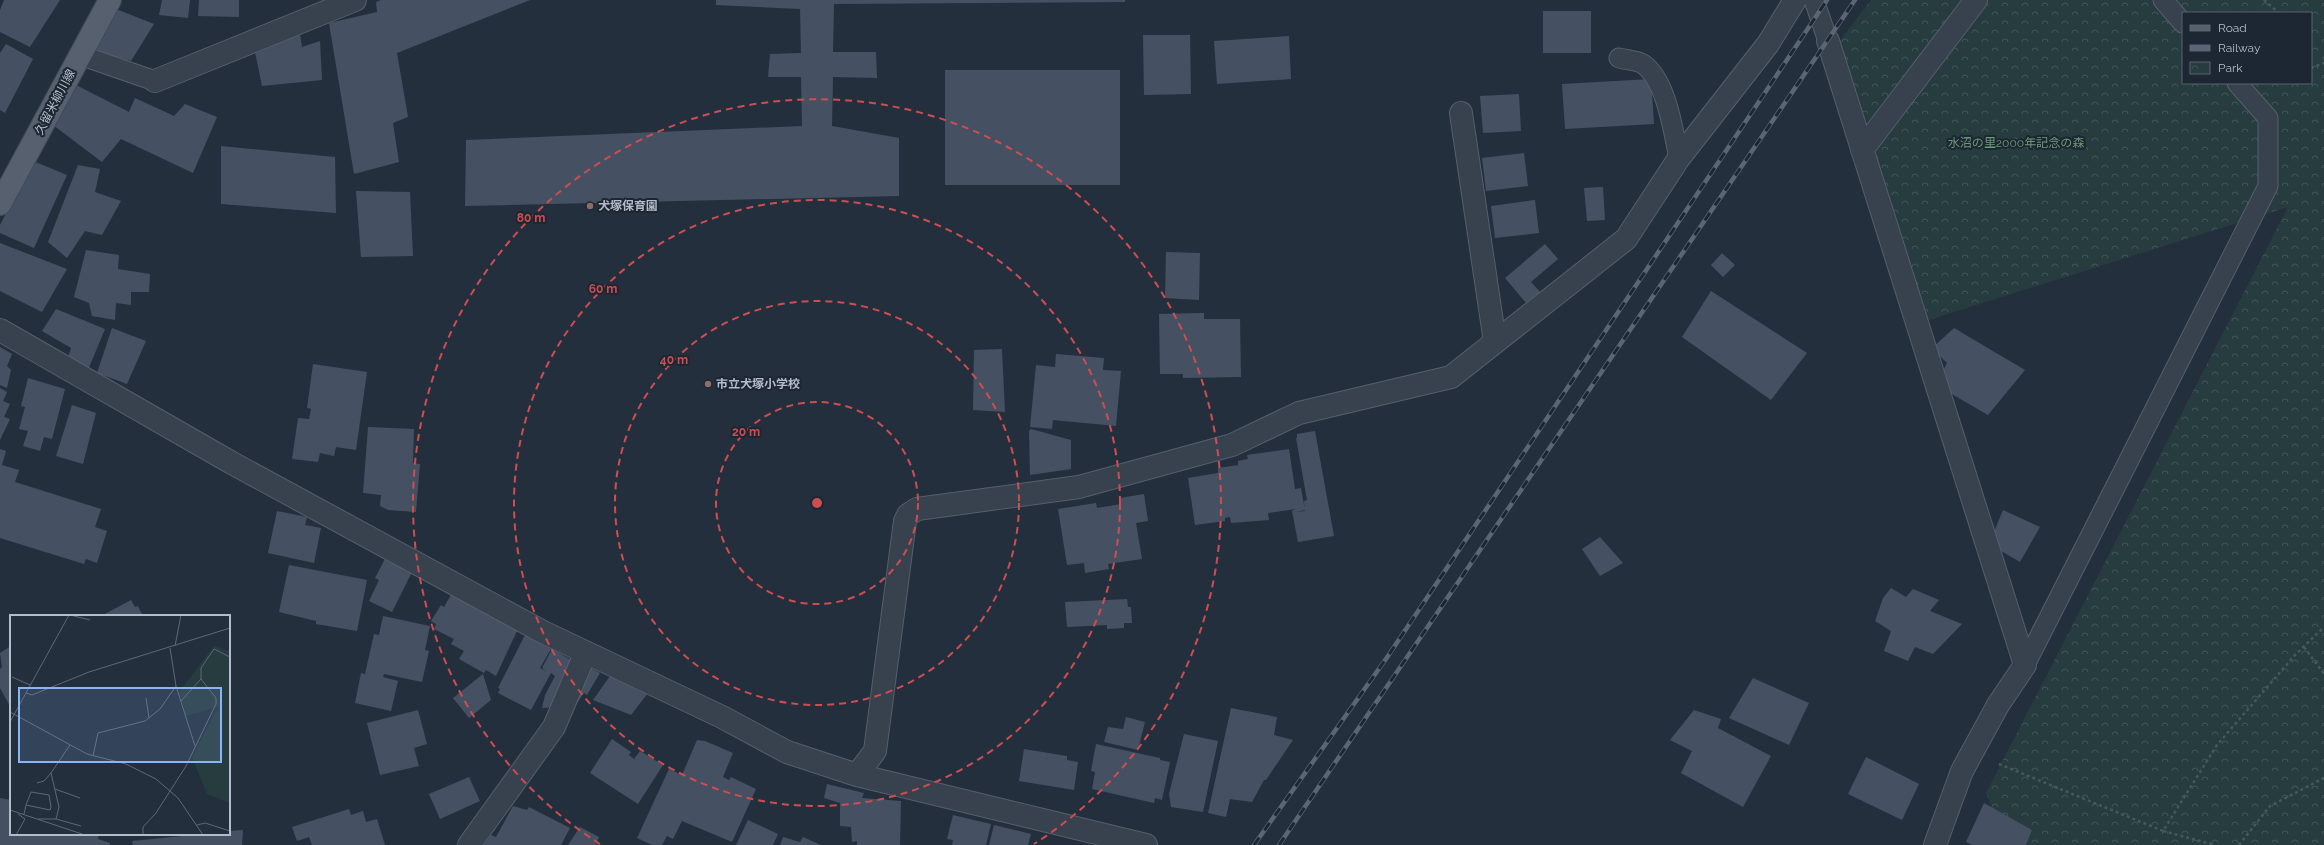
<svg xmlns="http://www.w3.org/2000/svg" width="2324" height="845" viewBox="0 0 2324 845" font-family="Raleway,'Noto Sans JP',sans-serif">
	<defs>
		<pattern id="park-crowns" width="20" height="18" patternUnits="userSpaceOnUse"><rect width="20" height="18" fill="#263c3f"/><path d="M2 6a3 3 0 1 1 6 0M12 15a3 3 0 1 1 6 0" fill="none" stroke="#435659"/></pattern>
	</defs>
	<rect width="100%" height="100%" fill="#242f3e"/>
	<path fill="url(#park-crowns)" fill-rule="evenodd" d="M1871,0H2324V845H2007L1986,793L2288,207L1919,323L1837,44ZM2183,13H2311V83H2183Z"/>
	<path fill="#455162" d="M4,0H60L30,47L0,32V10Z
		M162,0H190L188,18L159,15Z
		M199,0H239V17L198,16Z
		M381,0H530L397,53L408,117L393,123L399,162L354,174L329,23L377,12L376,2Z
		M716,0H1125V2L834,4L833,52H876L877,78L833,77L832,126L899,138V196L465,206L466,140L802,126L801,77H768L770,54L801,53L800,9L716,5Z
		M116,9L154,24L131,61L90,50Z
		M1543,11H1591V53H1543Z
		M300,34L302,47L320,41L322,80L262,86L254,47Z
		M1143,35H1190L1191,94L1144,95Z
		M1289,36L1291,79L1217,84L1214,41Z
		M6,44L33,59L5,113L0,110V53Z
		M945,70H1120V185H945Z
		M1651,79L1654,124L1565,129L1562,84Z
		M76,85L129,112L135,98L174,116L185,104L217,117L193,173L121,139L102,162L53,125Z
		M1519,94L1521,131L1483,133L1480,96Z
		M221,146L335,157L336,213L221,204Z
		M1524,153L1528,186L1486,191L1482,158Z
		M33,161L67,175L34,248L0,233V225Z
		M78,165L100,169L95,192L121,201L102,235L85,231L67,258L48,242Z
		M1603,187L1605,220L1587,221L1584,188Z
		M356,191L410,192L413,256L361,257Z
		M1535,200L1539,233L1495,238L1491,206Z
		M0,243L67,269L42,312L0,291Z
		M1545,244L1558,259L1531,282L1540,292L1526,303L1505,278Z
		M86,250L119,255L118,269L150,274L149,292H131V305L116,303L115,320L92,316L89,303L74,297Z
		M1166,252L1200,253L1199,300L1165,298Z
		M1722,253L1735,265L1723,277L1711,265Z
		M1711,291L1807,353L1771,400L1682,337Z
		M56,309L105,329L88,370L67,361L71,348L42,331Z
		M1204,313V319H1240L1241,377L1183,378V374H1160L1159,314Z
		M112,328L146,341L127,384L97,373Z
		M1954,328L2025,370L1988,415L1936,385L1947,363L1932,348Z
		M0,347L12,354L7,366L11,370L7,388L0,385Z
		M1002,349L1005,412L973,410L974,350Z
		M1056,354L1104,358L1103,370L1121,371L1116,426L1053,420L1052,429L1030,427L1036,365L1055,367Z
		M313,364L367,372L356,450L336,447L334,456L320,453L318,462L292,459L298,418L309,419L311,409L307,408Z
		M28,378L65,389L52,439L44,437L40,451L23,446L28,431L19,429L25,407L21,406Z
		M0,388L7,392L3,401L10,404L4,417L10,419L0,440Z
		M72,405L96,413L83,464L56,456Z
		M368,427L414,429L413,463L420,464L416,512L388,510L380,506L381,495L363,493Z
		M1031,429L1071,440V469L1030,475L1029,431Z
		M1315,431L1334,536L1298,542L1292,511L1295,509L1268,513L1269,520L1231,523L1230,517L1225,518V521L1195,525L1188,478L1218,473V468L1238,465V461L1248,459L1247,455L1289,449L1295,489L1301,488L1305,510L1296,512L1305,511L1304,501L1307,500L1296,438H1297V434Z
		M0,449L6,451L2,465L19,470L15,482L101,509L95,527L107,531L97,563L86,559L84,564L0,538Z
		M1144,494L1148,521L1136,523L1142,559L1108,564L1109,569L1085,573L1084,563L1067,565L1058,509L1096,503L1097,508L1121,504L1120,498Z
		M2003,510L2040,527L2020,562L1989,544Z
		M277,511L307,517L305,525L321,528L314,563L268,553Z
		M1600,537L1623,563L1600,576L1582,549Z
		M386,557L413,570L392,612L369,601L379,580L375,578Z
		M289,565L367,580L357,631L316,624V621L279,612Z
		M1891,588L1906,597L1913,589L1939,600L1930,611L1962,624L1933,654L1915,647L1908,661L1884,651L1891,631L1875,621L1883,598Z
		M452,593L518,629L496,676L486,670L484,673L459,659L464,651L451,644L454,639L434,629L436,624L431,621L441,605L444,607Z
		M1127,599L1128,607H1131L1132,623H1124V628L1107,629V625L1067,627L1065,602Z
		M131,600L135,607L138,606L143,616H101Z
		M383,616L430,626L425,650L429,651L422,682L384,674L383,677L398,681L391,711L355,703L361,673L365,674L374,634L379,635Z
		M525,635L551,649L540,668L546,671L542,668L552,649L589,670L591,668L600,673L587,695L584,693L575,706L542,708L545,695L555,676L551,673L531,710L498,693L500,689L498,688Z
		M11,646V708L0,688V669L2,667L0,653Z
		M483,674L491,700L469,718L453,698Z
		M610,676L648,693L631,715L593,700Z
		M1753,678L1809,703L1789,745L1729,718Z
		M1231,708L1277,717L1274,735L1293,740L1266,780H1264L1252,802L1230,799L1226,817L1208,813Z
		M418,710L427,744L414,748L419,766L380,775L367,723Z
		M1694,710L1721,719L1718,728L1771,756L1743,807L1681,773L1692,751L1670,740Z
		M1126,717L1145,722L1138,750L1104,742L1108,727L1123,729Z
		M1184,734L1218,741L1203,812L1171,807L1169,794Z
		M612,739L631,752L629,755L634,759L640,751L663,765L638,804L590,773Z
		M697,740L705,741L733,753L723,777L729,780L731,777L756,789L732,842L682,821L673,839L667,836L662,845H652L637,838L669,769L682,775Z
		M1096,744L1160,758V760L1170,762L1162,800L1155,798L1154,803L1092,789L1095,772L1091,771Z
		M1024,749L1067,756V760L1078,762L1074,790L1019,781Z
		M1866,757L1919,784L1902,820L1848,794Z
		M469,777L480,801L440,819L429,794Z
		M827,784L864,793L862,798L901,801L900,845H857V841L852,842L851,827L840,826V803L824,798Z
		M0,798L11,800V834H99L98,839L110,843V845H0Z
		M1984,803L2032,830L2026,845H1972L1966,842Z
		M513,806L527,810L529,807L570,828L561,845H484L491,835L496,837Z
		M349,809L351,815L363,811L366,822L377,819L385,845H312L309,837L297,841L292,827Z
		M953,815L991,824L986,845H952L953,840L947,839Z
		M748,820L778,834L773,845H736Z
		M994,825L1031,834L1028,845H989Z
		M580,827L599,837L596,844L599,845H568Z
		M243,830L242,845H133L132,841L203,834H229V831Z
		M783,837L800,842L803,837L821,845H780Z"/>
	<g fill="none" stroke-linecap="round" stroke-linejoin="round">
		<g stroke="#565f6c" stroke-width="21">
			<path id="service" d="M1814,0L1828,41
				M2163,0L2183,23
				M80,55L155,81
				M1619,58C1626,60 1637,60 1643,64C1667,81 1673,131 1679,158
				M2025,665L2268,186V118L2237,83"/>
		</g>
		<g stroke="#565f6c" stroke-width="24">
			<path id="minor" d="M1828,41L2025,665L1998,705L1962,771L1935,845
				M155,81L355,0
				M1461,113L1495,342
				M1862,150L1976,0
				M0,330L232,463L543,632L722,717L787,752L857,775L1146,845
				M857,775L875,751L905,521L908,515L917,509L1079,487L1232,445L1299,413L1451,377L1626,239L1679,158L1768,44L1795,0
				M469,845L554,727L585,654"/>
		</g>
		<g stroke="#414a57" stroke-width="24">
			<path id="primary" d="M0,204L110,0"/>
		</g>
		<path stroke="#44595c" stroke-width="2.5" stroke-dasharray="3 3" stroke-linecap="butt" d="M2264,0L2279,13
			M2311,68L2324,63
			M2304,647L2324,674
			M1999,764L2163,831L2217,745L2295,655L2324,627
			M2163,831L2215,845
			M2239,845L2270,806L2324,778"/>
		<use href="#service" stroke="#38414e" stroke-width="19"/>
		<use href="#minor" stroke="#38414e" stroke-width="22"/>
		<use href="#primary" stroke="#56606e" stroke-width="22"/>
		<g stroke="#5a6575" stroke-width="4.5">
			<path id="rail" d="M1254,845L1388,656L1827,0
				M1279,845L1855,0"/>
		</g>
		<use href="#rail" stroke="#1d2633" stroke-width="3" stroke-dasharray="9" stroke-linecap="butt"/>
	</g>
	<g fill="none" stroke="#ce4d50" stroke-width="2" stroke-dasharray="7 5">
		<circle cx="817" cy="503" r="101"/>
		<circle cx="817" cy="503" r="202"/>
		<circle cx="817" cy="503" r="303"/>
		<path d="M600 844A404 404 0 1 1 1034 844"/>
	</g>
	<g fill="#8d6e63" stroke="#1d2633" stroke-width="1.5">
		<circle cx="590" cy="206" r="4"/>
		<circle cx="708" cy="384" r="4"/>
	</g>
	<g text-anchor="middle" stroke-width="4" stroke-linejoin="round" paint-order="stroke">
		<g font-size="12" fill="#b4bcc9" stroke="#1d2633">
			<text transform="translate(55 102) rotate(-62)" y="4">久留米柳川線</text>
		</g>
		<g font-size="12" fill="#6b9a76" stroke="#1d2633">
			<text x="2016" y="147">水沼の里2000年記念の森</text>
		</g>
		<g font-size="12" font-weight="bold" fill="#b4bcc9" stroke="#1d2633" text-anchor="start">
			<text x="598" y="210">犬塚保育園</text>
			<text x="716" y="388">市立犬塚小学校</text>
		</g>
	</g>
	<g transform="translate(10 615)">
		<rect width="220" height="220" fill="#242f3e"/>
		<path d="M204,31L220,36V188L197,179L182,142L208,92L176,101L169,77Z" fill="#263c3f"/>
		<path fill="none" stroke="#5e6776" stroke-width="1" d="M60,0L80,5M165,31L171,0M160,33L166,71L185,131M2,62L20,70M16,78L22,80L79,57L220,13M136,83L139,103M171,86L191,64M0,97L77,139L116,149L146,164L168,183L193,220M0,107L59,0M83,141L88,118L135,106L150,94L166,71M41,158L49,192L46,204M27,168L34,166L41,158L60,130M45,174L70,183M0,195L75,220M14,199L16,190L21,177L39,180L41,192L40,195L16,190M28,204H46L71,211M187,210L195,208L220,216M6,220L15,204L8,199M133,220V212L146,198L176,151L206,89V83L191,64V53L204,34L220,42"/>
		<path fill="#8ab4f8" fill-opacity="0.15" stroke="#8ab4f8" stroke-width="2" d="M9,73H211V147H9Z"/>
		<rect width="220" height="220" fill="none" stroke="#b4bcc9" stroke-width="2"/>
	</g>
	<circle cx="817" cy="503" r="6" fill="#ce4d50" stroke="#1d2633" stroke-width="2"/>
	<g font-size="12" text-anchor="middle" font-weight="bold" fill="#ce4d50" stroke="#1d2633" stroke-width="4" stroke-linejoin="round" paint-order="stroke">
		<text x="531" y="222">80 m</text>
		<text x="603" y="293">60 m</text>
		<text x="674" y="364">40 m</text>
		<text x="746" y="436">20 m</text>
	</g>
	<rect x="2182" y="12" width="130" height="72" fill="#1d2633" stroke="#59626f"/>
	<rect x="2190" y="25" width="20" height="6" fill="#56606e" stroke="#59626f"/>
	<text x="2218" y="32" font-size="12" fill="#b4bcc9">Road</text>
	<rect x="2190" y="45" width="20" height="6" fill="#5a6575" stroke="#59626f"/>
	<text x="2218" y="52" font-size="12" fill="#b4bcc9">Railway</text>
	<rect x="2190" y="62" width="20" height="12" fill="url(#park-crowns)" stroke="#59626f"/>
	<text x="2218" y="72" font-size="12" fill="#b4bcc9">Park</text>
</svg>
